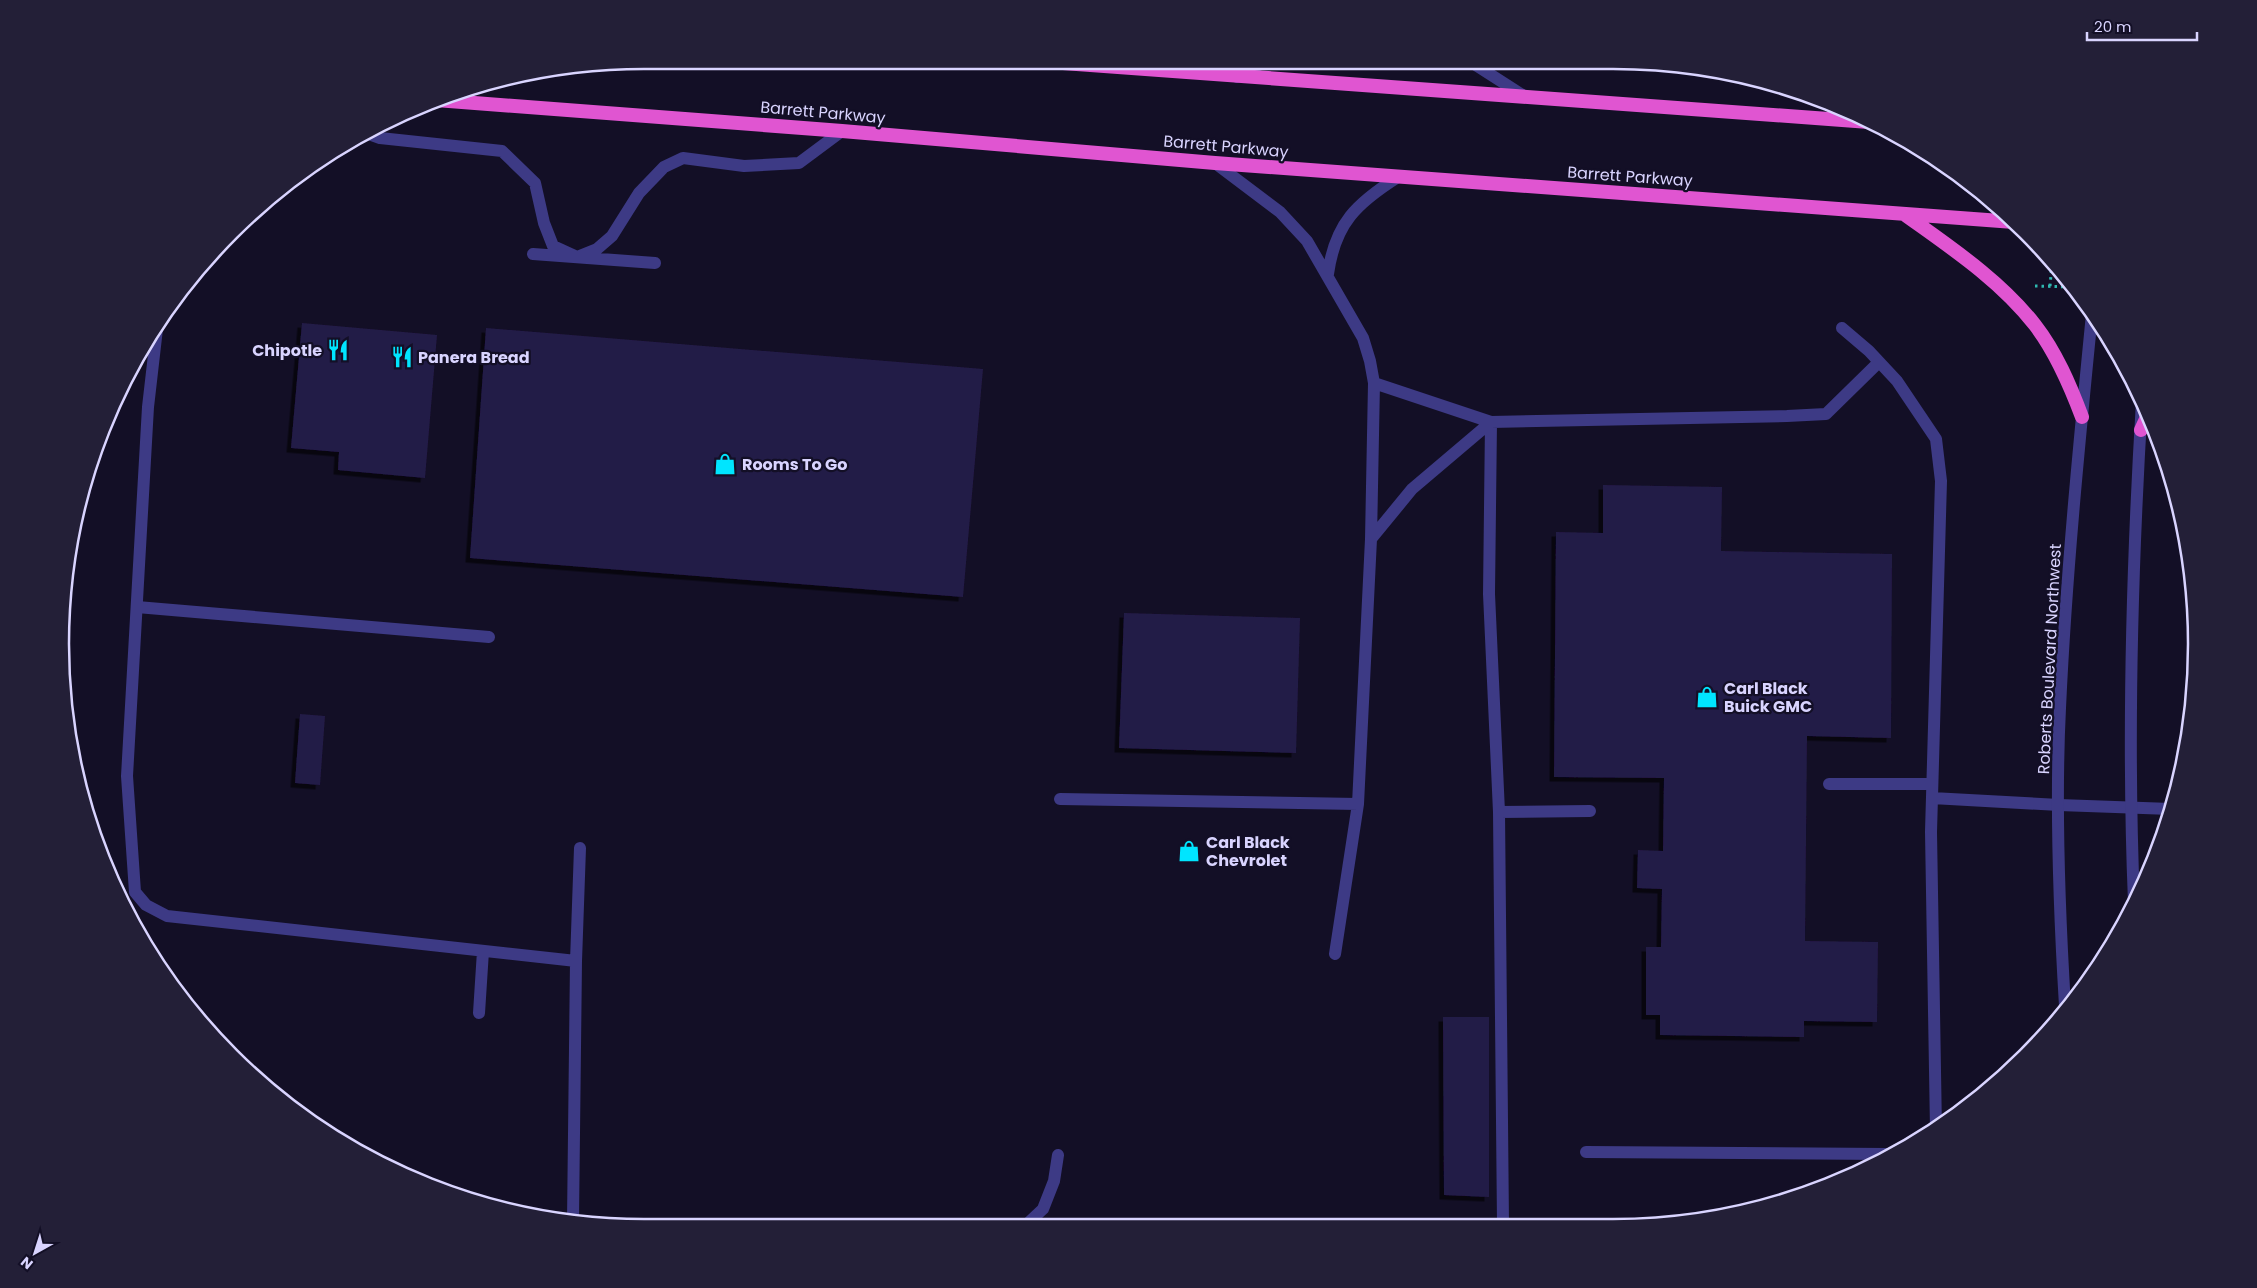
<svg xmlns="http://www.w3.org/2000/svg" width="2257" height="1288" viewBox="0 0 2257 1288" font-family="Poppins,sans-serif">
	<defs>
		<filter id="shadow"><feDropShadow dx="-4.5" dy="4.5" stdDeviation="0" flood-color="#0009"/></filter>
	</defs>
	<rect width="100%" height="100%" fill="#130f26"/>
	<path fill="#241b47" filter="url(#shadow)" d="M302,323L437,335L425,478L338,470L339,452L291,448Z
		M486,328L983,369L963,597L470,558Z
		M1603,485L1722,487L1721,551L1892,554L1891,738L1807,736L1805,941L1878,942L1877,1022L1804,1021V1037L1660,1035V1015H1646V947H1661L1662,889L1637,888L1638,850L1663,851L1664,778L1554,777L1556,532L1603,533Z
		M1124,613L1300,618L1296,753L1119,748Z
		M300,714L325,716L320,785L295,783Z
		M1443,1017H1489V1197L1444,1195Z"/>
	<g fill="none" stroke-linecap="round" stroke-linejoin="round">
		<path stroke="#2fb8b0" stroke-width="3" stroke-dasharray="2.5 4" stroke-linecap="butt" d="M2035,286L2074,287
			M2050,286L2052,263"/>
		<path stroke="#3d3a85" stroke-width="12" d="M1471,62L1524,96
			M1237,77L1262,63
			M366,133L380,138L502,151L535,183L544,223L553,246L577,257L597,249L612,236L639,193L664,167L683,158L744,166L799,163L842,131
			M1215,163L1280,212L1307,241L1363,338L1370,361L1374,383L1371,539L1358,804L1335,954
			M533,254L655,263
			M1328,274C1335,223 1357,203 1398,177
			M158,320L148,407L127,776L135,892L146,905L167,916L576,961
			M1842,328L1869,351L1897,381L1936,439L1941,481L1931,832L1936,1130
			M1374,383L1491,422L1787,416L1826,414L1878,363
			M1491,422L1489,594L1499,812L1503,1224
			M1371,539L1412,489L1491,422
			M137,607L489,637
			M1829,784H1932
			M1932,798L2059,805
			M1060,799L1358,804
			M1499,812L1590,811
			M479,1013L483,951
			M1586,1152L1888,1154
			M573,1220L576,961L580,848
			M1026,1225L1043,1209L1054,1181L1058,1155"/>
		<path stroke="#3d3a85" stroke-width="12" d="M2059,805L2171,809"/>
		<path stroke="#3d3a85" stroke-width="12" d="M2134,902C2127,735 2132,567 2142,401
			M2065,1006C2059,907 2055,807 2060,708C2066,577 2079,445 2092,314"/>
		<path stroke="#e055d1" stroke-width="14" d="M1063,63L1869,122
			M436,100L842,131L1215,163L2014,222
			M1904,214C1950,247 2000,280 2035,325C2056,352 2070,385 2082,417
			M2141,430L2148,415"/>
	</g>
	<defs>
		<g id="restaurant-bare" transform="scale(1.725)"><path d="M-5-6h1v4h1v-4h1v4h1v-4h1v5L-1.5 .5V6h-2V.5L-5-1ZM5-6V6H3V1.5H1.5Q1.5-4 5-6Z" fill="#00e5ff" stroke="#130f26" stroke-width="2.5" paint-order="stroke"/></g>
		<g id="shop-bare" transform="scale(1.725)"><path d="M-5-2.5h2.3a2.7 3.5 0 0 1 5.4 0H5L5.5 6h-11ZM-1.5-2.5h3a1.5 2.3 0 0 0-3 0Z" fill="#00e5ff" stroke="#130f26" stroke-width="2.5" paint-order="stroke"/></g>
	</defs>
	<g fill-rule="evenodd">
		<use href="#restaurant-bare" x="338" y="350"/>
		<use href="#restaurant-bare" x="402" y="357"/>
		<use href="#shop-bare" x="725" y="464"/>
		<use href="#shop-bare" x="1707" y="697"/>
		<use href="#shop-bare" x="1189" y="851"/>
	</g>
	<g text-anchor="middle" stroke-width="4.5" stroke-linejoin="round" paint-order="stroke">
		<g font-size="16" fill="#d9d4ff" stroke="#130f26">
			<text transform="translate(823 112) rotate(5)" y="6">Barrett Parkway</text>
			<text transform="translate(1226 146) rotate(5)" y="6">Barrett Parkway</text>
			<text transform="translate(1630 176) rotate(4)" y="6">Barrett Parkway</text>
			<text transform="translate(2049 659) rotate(-87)" y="6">Roberts Boulevard Northwest</text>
		</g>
		<g font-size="16" font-weight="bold" fill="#d9d4ff" stroke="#130f26" text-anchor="start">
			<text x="322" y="356" text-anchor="end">Chipotle</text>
			<text x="418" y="363">Panera Bread</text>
			<text x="742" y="470">Rooms To Go</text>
			<text x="1724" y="694">Carl Black<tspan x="1724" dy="18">Buick GMC</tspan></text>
			<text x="1206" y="848">Carl Black<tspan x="1206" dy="18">Chevrolet</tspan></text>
		</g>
	</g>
	<path d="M0 0H2257V1288H0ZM644 69H1613A575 575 0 0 1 2188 644V644A575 575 0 0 1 1613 1219H644A575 575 0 0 1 69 644V644A575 575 0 0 1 644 69Z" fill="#231f37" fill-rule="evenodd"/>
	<path fill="none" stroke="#d9d4ff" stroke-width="2.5" d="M644 69H1613A575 575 0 0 1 2188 644V644A575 575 0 0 1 1613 1219H644A575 575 0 0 1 69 644V644A575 575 0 0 1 644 69Z"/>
	<g transform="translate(35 1253) rotate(219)" stroke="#130f26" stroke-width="4" paint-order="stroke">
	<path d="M0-4L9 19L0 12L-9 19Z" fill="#d9d4ff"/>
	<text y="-8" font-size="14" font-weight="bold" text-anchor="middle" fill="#d9d4ff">N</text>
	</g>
	<path d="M2087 32v8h110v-8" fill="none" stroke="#d9d4ff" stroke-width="2.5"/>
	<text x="2094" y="32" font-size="15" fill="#d9d4ff" stroke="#130f26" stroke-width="4" paint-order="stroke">20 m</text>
</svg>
